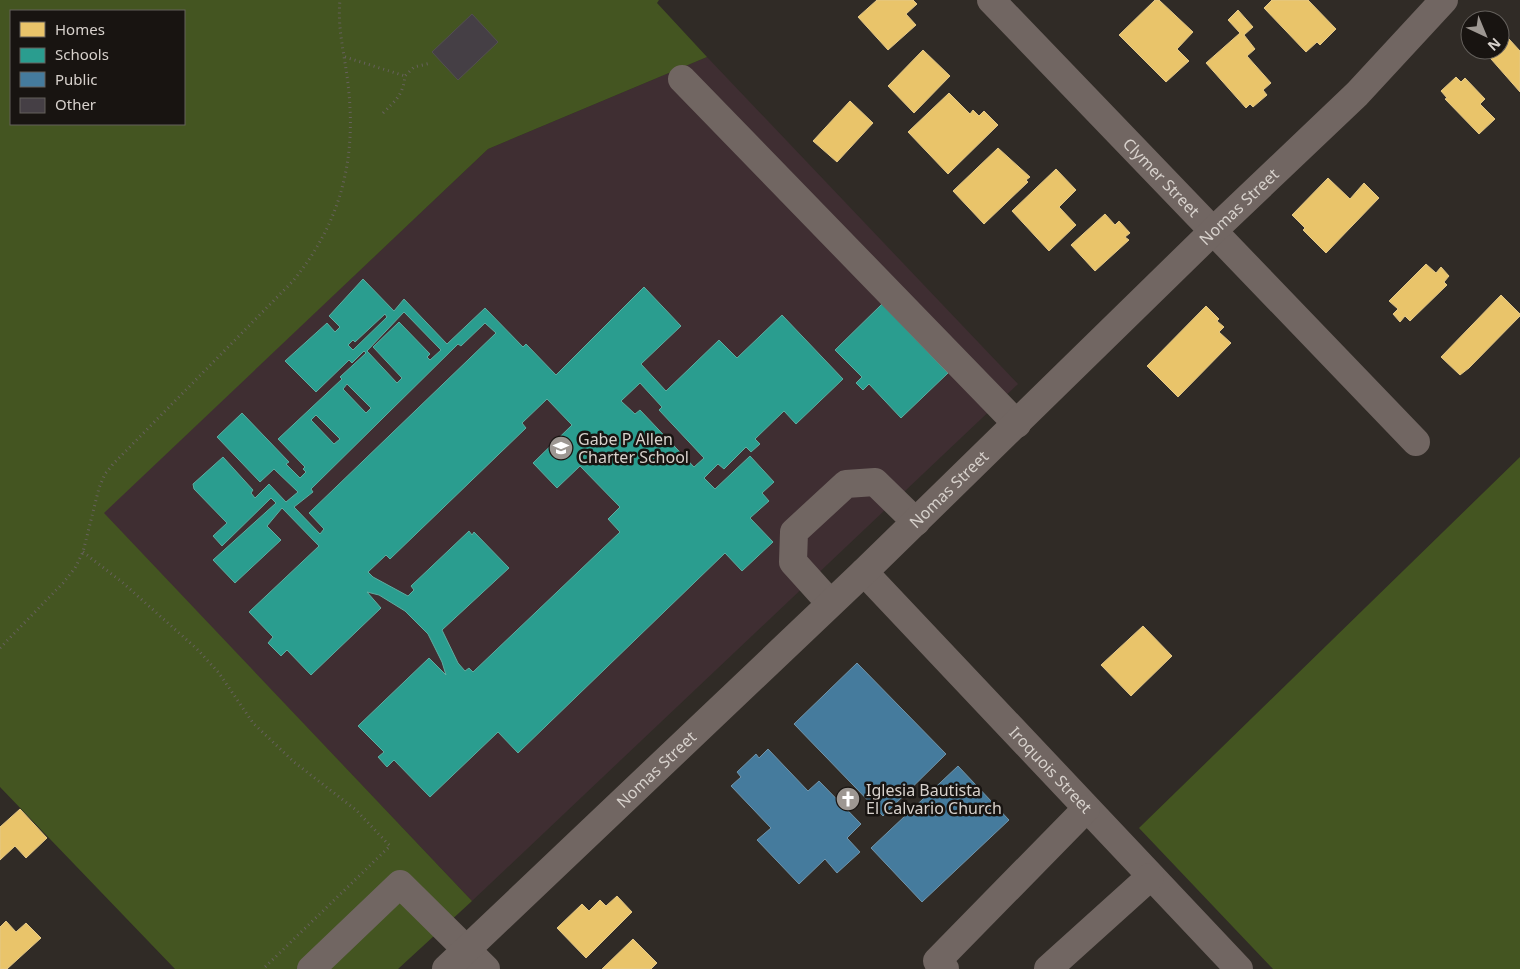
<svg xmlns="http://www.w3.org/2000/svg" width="1520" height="969" viewBox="0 0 1520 969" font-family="'Noto Sans',sans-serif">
	<rect width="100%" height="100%" fill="#302b26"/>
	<path fill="#3f2e32" d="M707,57L1018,384L472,901L103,513L488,149Z"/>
	<path fill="#445521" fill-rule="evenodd" d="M0,0H659L657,3L707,57L488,149L104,513L472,901L398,969H175L0,787ZM11,11H184V124H11Z
		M1520,457V969H1273L1139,828Z"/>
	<path fill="#e9c46a" stroke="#e4c887" d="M877,0H913L917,4L906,14L916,25L888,50L858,17Z
		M1155,0H1159L1193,32L1177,49L1189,61L1166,82L1119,35Z
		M1272,0H1308L1336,29L1320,45L1317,42L1306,52L1264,8Z
		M1238,10L1253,27L1244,35L1255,49L1247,56L1271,83L1263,90L1267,95L1253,107L1250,104L1246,108L1206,63L1240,33L1228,20Z
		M1500,37L1505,42L1509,39L1520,51V92L1484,51L1500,50Z
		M923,50L950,76L914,113L888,86Z
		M1456,77L1461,82L1465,78L1485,99L1480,104L1495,119L1479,134L1445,99L1447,98L1441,91Z
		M949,93L970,114L973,110L979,116L984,111L998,125L948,174L908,132Z
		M850,101L873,123L837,162L813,141Z
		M998,148L1030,177L1026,180L1028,182L984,224L953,191Z
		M1056,169L1076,190L1059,207L1076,225L1049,251L1012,211Z
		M1328,178L1350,199L1364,183L1379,198L1326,253L1303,230L1305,228L1292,215Z
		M1105,214L1115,225L1119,221L1130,233L1125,237L1129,240L1095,271L1071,245Z
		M1426,264L1436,273L1441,267L1449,276L1444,282L1447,285L1410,321L1405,316L1400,322L1393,314L1398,309L1389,301Z
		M1501,295L1520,314V316L1469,368L1460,375L1441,357Z
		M1206,306L1219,319L1217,321L1224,327L1219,332L1231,343L1178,397L1147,366Z
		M1143,626L1172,656L1131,696L1101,665Z
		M20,809L47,838L26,858L15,846L0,860V827Z
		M617,896L632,912L586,958L557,928L582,904L589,911L600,900L606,906Z
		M6,921L16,932L26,923L41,938L7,969H0V927Z
		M633,939L657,963L651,969H602Z"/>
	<path fill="#2a9d8f" stroke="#5eada1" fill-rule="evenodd" d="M363,279L394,311L404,299L447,344L485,308L523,347L526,344L556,375L644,287L681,326L641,364L666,391L719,340L737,358L782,315L843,379L796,424L784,411L755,439L760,444L751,452L746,447L724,469L718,464L704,478L715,489L750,456L774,482L762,493L769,501L750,518L773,542L742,571L725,553L518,753L498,732L430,797L394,760L387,767L378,757L384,752L358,726L429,658L446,675L442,662L428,634L405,611L379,595L367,592L381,608L311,675L287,650L281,656L268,643L273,637L249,612L319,546L282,508L267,526L281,540L235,583L213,560L276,503L271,498L222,546L213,536L227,523L194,489L193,484L223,457L253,490L251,493L255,498L269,484L286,502L298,492L274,469L260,482L217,437L242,413L289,462L286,464L300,478L306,472L303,469L305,467L278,439L342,379L340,377L366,353L364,351L352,363L349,360L316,392L285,361L327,323L335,332L340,327L329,316ZM404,312L441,350L430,360L427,357L430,354L399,322L373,347L402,378L397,383L367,351ZM385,314L387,317L353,350L348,345L353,340L355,342ZM485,323L496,333L309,513L324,529L320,534L294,507L313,492L311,489L458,344L461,346ZM640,383L662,407L659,410L704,458L694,467L640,410L635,414L621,401ZM347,384L371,408L366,413L343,389ZM547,399L572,425L533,463L557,488L580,466L620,507L608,519L620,532L473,672L469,668L465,671L458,663L442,630L509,568L474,532L472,535L469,531L411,586L414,590L408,596L373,577L368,572L386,555L390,559L526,428L522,423ZM316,415L340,439L334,444L311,420Z
		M882,304L948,373L901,418L869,384L863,390L856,383L862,377L835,350Z"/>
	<path fill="#457b9d" stroke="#7195ab" d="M857,663L946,754L883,816L794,724Z
		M768,749L808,791L819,781L861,824L847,838L860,852L837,873L825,859L799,884L757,840L771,828L731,786L741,777L737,772L756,754L759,758Z
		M958,766L1009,820L922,902L871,848Z"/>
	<path fill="#453f45" stroke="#535050" d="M472,14L498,42L458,80L432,52Z"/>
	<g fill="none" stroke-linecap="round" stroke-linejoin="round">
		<path stroke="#67615d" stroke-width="3" stroke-dasharray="1 4" stroke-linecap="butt" d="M345,57L405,76
			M383,113C396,100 403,95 405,76L414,67L431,63
			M83,552L122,582L197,649L219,673L253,723L294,762L356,810L390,846L263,969
			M0,648L63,583L75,568L83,552L99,488L105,474L114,463L293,281C341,222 357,159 348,84C345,56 337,28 340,0"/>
		<g stroke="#716662" stroke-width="28">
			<path id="s1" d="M991,0L1416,442"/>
			<path d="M682,79L1017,424"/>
			<path id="s2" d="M864,572L1239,969"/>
			<path d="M830,603L793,562L794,532L846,484L875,482L916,522"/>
			<path d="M311,969L400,884L486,969"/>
			<path id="s3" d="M446,969L864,572L1213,231L1357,94L1444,0"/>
			<path d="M945,969L937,961L1086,809"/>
			<path d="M1048,969L1150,877"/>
		</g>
	</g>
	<defs>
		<g id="school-disc" transform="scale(1.25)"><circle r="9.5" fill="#9d9792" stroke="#181411"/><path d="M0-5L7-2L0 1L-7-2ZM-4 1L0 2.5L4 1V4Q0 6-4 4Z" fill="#fff"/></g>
		<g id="church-disc" transform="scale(1.25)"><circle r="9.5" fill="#9d9792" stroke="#181411"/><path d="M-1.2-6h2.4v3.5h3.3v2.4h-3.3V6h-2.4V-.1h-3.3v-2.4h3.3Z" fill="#fff"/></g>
	</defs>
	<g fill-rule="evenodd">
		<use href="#school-disc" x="561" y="448"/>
		<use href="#church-disc" x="848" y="799"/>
	</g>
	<g text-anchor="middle" stroke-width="5" stroke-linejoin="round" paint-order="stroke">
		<g font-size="16" fill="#d7d1cc" stroke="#181411">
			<text dy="6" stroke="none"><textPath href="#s1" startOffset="246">Clymer Street</textPath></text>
			<text dy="6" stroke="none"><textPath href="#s3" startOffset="1100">Nomas Street</textPath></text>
			<text dy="6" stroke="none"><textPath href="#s3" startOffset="695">Nomas Street</textPath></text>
			<text dy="6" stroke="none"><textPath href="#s3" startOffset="290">Nomas Street</textPath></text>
			<text dy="6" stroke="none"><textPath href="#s2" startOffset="272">Iroquois Street</textPath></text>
		</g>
		<g font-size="16" fill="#d7d1cc" stroke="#181411" text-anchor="start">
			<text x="578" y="445">Gabe P Allen<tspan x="578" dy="18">Charter School</tspan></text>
			<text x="866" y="796">Iglesia Bautista<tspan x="866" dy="18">El Calvario Church</tspan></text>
		</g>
	</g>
	<rect x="10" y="10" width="175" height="115" fill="#181411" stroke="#64605c"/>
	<rect x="20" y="22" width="25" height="15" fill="#e9c46a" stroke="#64605c"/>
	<text x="55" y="35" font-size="15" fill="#d7d1cc">Homes</text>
	<rect x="20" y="48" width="25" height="15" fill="#2a9d8f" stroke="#64605c"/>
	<text x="55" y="60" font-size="15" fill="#d7d1cc">Schools</text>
	<rect x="20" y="72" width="25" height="15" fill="#457b9d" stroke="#64605c"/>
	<text x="55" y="85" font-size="15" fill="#d7d1cc">Public</text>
	<rect x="20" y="98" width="25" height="15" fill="#453f45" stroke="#64605c"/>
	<text x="55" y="110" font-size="15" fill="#d7d1cc">Other</text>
	<g transform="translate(1485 35) rotate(136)"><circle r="24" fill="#181411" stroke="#64605c"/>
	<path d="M0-4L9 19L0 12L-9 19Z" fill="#9d9792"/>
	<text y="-8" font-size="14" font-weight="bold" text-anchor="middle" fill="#d7d1cc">N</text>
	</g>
</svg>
